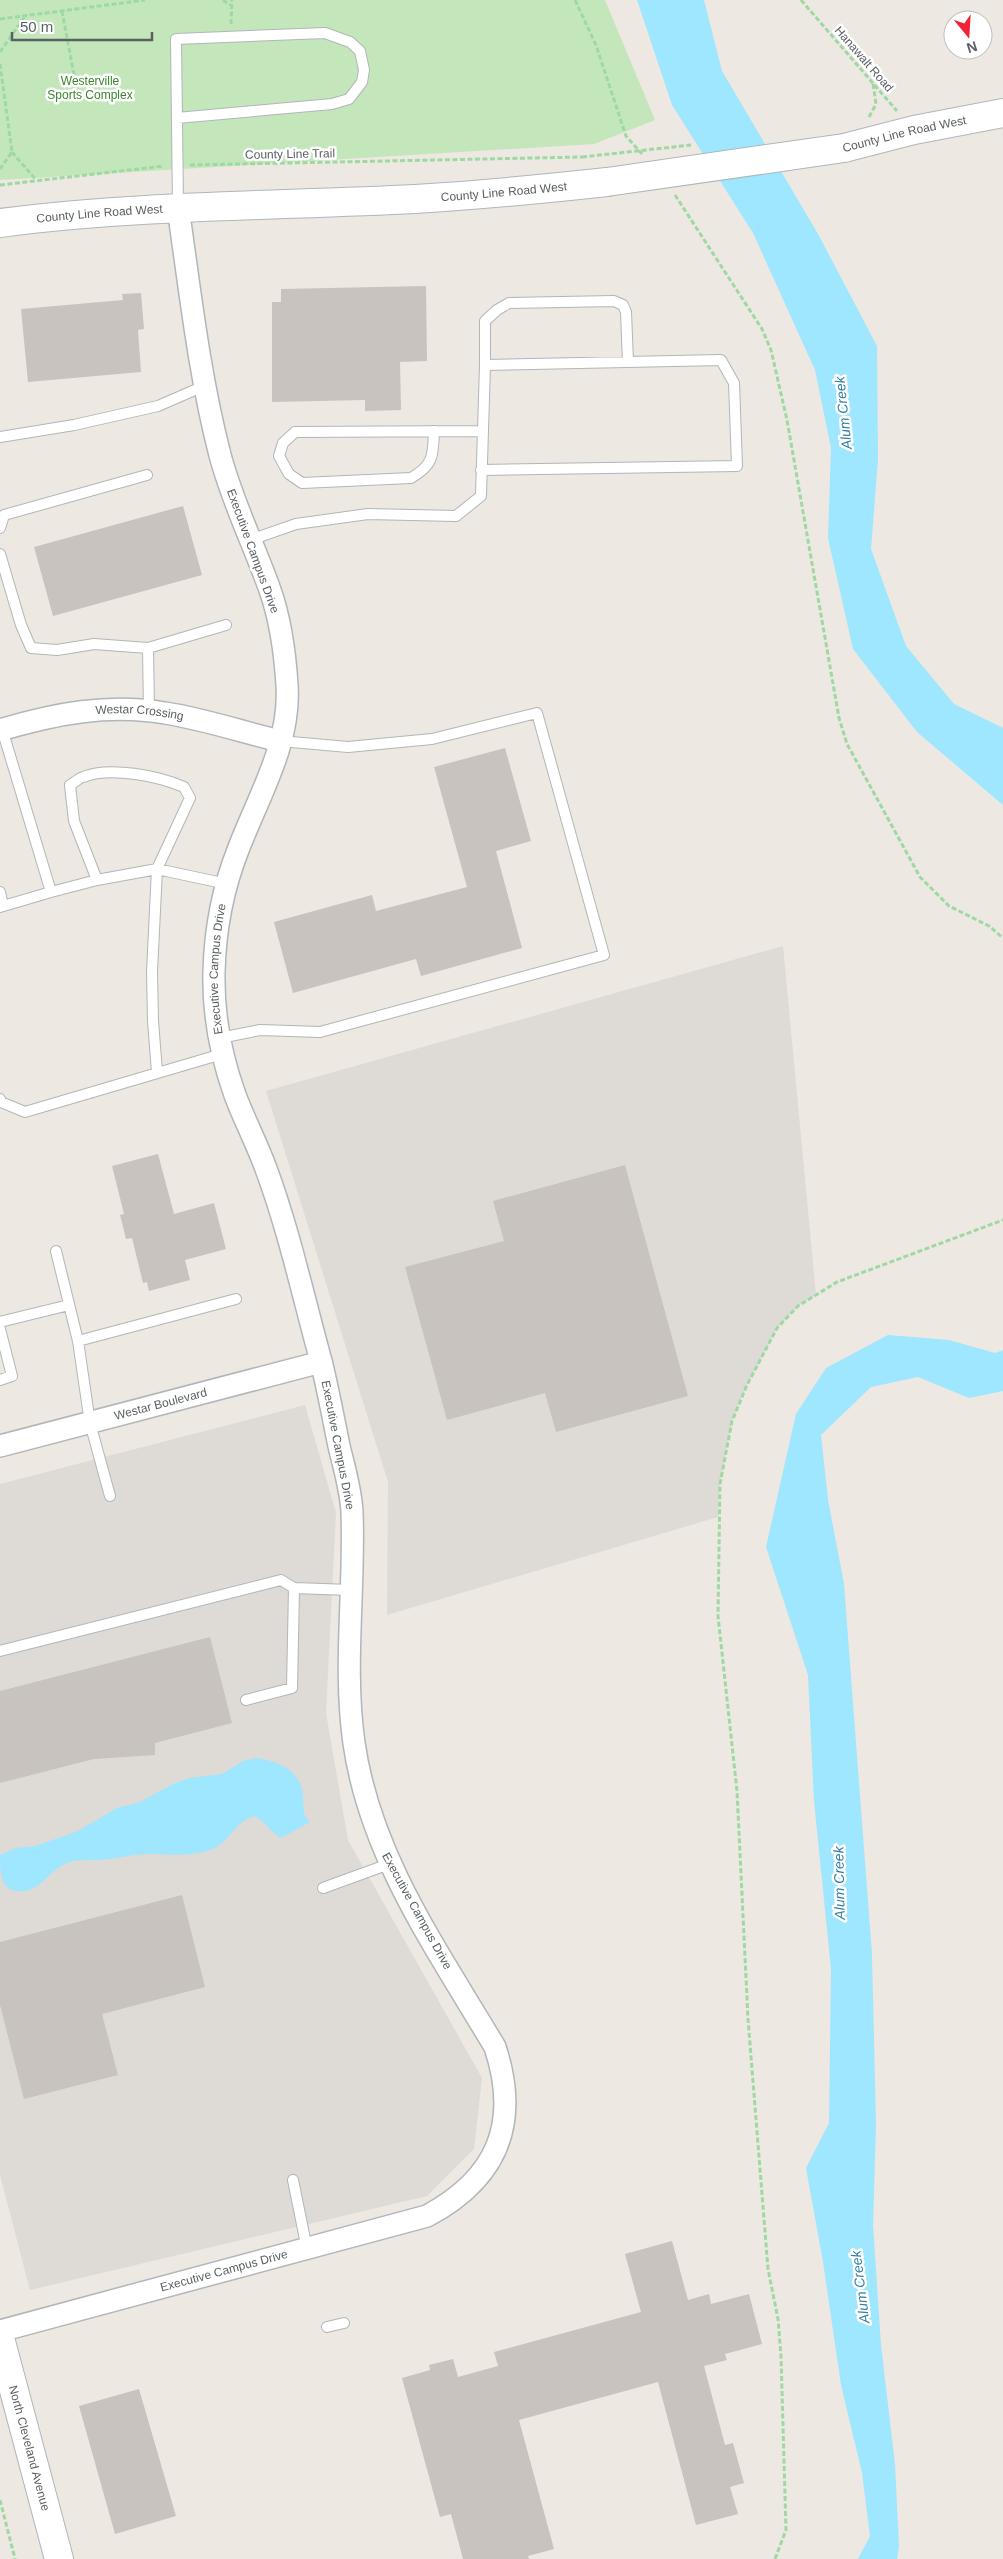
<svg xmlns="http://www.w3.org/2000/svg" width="1003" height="2559" viewBox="0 0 1003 2559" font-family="Arial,sans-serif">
	<rect width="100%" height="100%" fill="#ede8e1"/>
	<path fill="#dedad5" d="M783,946L816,1295L798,1306L777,1328L747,1385L732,1421L720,1484L718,1517L387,1615L388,1482L266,1091Z
		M305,1405L336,1513L326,1713L348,1840L482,2078L474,2149L427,2196L30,2290L0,2175V1484Z"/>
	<path fill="#c3e7bb" d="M0,0H605L655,120L594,144L0,180Z"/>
	<path fill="#9fe6ff" d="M637,0H704L722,71L818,234L877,346L878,459L871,549L906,646L954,704L1003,728V805L917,732L853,649L828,538L831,448L815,370L753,233L672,105Z
		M888,1335L949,1340L995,1353L1003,1350V1391L969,1398L918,1377L871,1387L821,1435L828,1500L844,1584L872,1954L876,2125L873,2225L881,2345L895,2464L899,2547L897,2559H858L870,2536L862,2473L841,2385L823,2262L806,2168L829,2123L831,1969L814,1801L808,1675L766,1547L796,1414L826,1368Z
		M256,1758C279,1761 302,1771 303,1797C304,1809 301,1813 310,1822L281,1838C270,1832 266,1821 254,1816C231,1824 231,1843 210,1850C190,1857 167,1854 146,1854C133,1854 121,1858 108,1859C97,1861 85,1859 74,1861C47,1866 42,1898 12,1890C0,1886 0,1867 0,1855L16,1848L35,1846L76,1832L117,1808L138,1803L173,1784L190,1778L222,1774L243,1761Z"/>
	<path fill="#c8c3be" d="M426,286L427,361L400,362L401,410L365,411V400L272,402V302H281V289Z
		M141,293L144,329L138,330L141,372L28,382L21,309L123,300L122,294Z
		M183,506L202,575L53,616L34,547Z
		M505,748L531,841L496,851L522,948L421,976L416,959L293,993L274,922L372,895L376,911L467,887L434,767Z
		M158,1154L174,1214L214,1203L226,1249L185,1260L190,1280L149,1291L147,1282L143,1283L132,1238L126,1239L120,1215L124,1214L112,1166Z
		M625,1165L688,1396L556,1432L545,1393L447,1420L405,1267L504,1241L493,1201Z
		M210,1637L232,1723L155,1743V1755L94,1759L0,1783V1691Z
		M182,1895L205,1987L102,2014L118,2075L24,2099L0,2005V1942Z
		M672,2241L688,2300L709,2294L711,2304L749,2294L762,2344L725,2354L727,2360L704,2366L725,2445L733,2443L744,2483L730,2487L738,2514L696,2525L658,2382L519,2420L554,2549L528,2556L529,2559H463L451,2514L440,2517L402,2378L430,2370L429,2365L453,2359L458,2377L498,2366L494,2352L641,2312L625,2254Z
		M139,2389L176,2516L115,2534L79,2406Z"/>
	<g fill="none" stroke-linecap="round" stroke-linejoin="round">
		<g stroke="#b2b6b9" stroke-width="12">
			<path id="service" d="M177,118L332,104L349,99L362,82L364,70L360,51L350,42L325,33L176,39L178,207
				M485,365V321L497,310L509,303L614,301L623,305L626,312L628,362
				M434,431C433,455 434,465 411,478L302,483L289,474L279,456L283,443L295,432L483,431
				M0,437L74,425L158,406L204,386
				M0,528L4,515L147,475
				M250,540L296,524L368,514L456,516L481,496C482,452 484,408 485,365L721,360L734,383L737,466L481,470
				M0,554L21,625L31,648L57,650L94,644L148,648L149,712
				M148,648L226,625
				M97,880L74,821L70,785C74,783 79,778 83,777C110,766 158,776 184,787L190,798L157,869L152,972L153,1021L157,1072
				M0,892L3,906
				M51,892L97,880L157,869L227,884
				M0,907L51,892L2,729
				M220,1038L260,1030L320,1032L604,955L537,713L432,739L348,747L280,741
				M0,1099L1,1102L25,1112L222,1054
				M56,1251L78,1341L90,1423L110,1496
				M0,1322L69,1305
				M0,1329L12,1376L0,1380
				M78,1341L236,1299
				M0,1651L281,1580L294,1588L351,1590
				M246,1700L292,1688L294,1588
				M323,1888L389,1864
				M293,2180L307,2249
				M327,2327L344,2323"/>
		</g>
		<g stroke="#b2b6b9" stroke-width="24">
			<g id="minor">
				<path id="s1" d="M0,730C54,714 109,703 165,713C204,719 242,732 280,741"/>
				<path id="s2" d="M0,1446L321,1362"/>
				<path id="s3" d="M0,2331L427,2216C498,2178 520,2123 495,2047C438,1951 370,1856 354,1743C343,1667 355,1589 352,1512C351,1490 344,1467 339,1446C333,1417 328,1389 321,1361C303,1296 289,1230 265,1166C256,1142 244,1119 235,1095C221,1056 213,1013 214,972C215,931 223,888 238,850C258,797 291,744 287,685C285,653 281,621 270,590C254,545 232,501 220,455C199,374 190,290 178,208"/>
			</g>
		</g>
		<g stroke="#b0b6ba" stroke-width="30">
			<g id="secondary">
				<path id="s4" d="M844,148L914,130L1003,113"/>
				<path id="s5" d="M0,223C138,205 276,206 415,199C479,195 543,189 607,182"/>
				<path id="s6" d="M0,2338L59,2559"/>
			</g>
		</g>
		<path stroke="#9ed9a3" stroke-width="3" stroke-dasharray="5 2.5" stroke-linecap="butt" d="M223,0L230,5
			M575,0L596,45L626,136L642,154
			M801,0L897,111
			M62,11L75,80
			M0,19L145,0
			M231,24L232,0
			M0,52L25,16
			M0,64L12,152L0,169
			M869,117L876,104L873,83
			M12,152L36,180
			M190,165L582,157
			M0,185L164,166
			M675,195L762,329L771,350L787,420L839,718L847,744L920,877L949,906L989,926L1003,938
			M0,2500L15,2559
			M775,2559L786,2530L781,2356L778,2319L768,2269L748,2019L737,1791L718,1616L720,1484L732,1421L747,1385L777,1328L798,1306L837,1282L1003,1220"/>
		<use href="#service" stroke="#fff" stroke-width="10"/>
		<use href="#minor" stroke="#fff" stroke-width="21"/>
		<use href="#secondary" stroke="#fff" stroke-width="28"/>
		<g stroke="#b0b6ba" stroke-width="30" stroke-linecap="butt">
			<path id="secondary-bridge" d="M607,182L844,148"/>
		</g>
		<path stroke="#9ed9a3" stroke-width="3" stroke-dasharray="5 2.5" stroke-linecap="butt" d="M582,157L691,145"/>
		<use href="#secondary-bridge" stroke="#fff" stroke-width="28"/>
	</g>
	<g text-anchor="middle" stroke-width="5" stroke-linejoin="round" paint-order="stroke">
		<g font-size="12" fill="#595f63" stroke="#fff">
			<text transform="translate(864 59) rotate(49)" y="4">Hanawalt Road</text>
			<text dy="4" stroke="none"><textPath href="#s4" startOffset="62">County Line Road West</textPath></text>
			<text transform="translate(290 154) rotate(-1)" y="4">County Line Trail</text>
			<text dy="4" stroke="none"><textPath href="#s5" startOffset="505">County Line Road West</textPath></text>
			<text dy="4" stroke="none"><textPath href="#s5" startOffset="100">County Line Road West</textPath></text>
			<text transform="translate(253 551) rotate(70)" y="4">Executive Campus Drive</text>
			<text dy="4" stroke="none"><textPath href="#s1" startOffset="142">Westar Crossing</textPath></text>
			<text dy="4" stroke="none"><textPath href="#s3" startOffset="1776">Executive Campus Drive</textPath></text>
			<text dy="4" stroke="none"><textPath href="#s2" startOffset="166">Westar Boulevard</textPath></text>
			<text transform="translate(338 1445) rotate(79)" y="4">Executive Campus Drive</text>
			<text transform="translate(417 1911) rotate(61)" y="4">Executive Campus Drive</text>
			<text dy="4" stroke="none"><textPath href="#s3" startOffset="232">Executive Campus Drive</textPath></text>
			<text dy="4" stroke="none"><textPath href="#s6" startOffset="114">North Cleveland Avenue</textPath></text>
		</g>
		<g font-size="12" fill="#3b842f" stroke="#fff">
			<text x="90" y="85">Westerville<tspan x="90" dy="14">Sports Complex</tspan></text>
		</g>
		<g font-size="14" font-style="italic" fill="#337ea3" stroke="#fff">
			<text transform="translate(843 413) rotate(-96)" y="5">Alum Creek</text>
			<text transform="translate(839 1883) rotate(-91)" y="5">Alum Creek</text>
			<text transform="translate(860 2287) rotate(-97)" y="5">Alum Creek</text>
		</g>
	</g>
	<g transform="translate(968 35) rotate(162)"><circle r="24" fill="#ffffff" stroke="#bdbfc1"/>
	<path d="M0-4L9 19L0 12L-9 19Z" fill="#f12337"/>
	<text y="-8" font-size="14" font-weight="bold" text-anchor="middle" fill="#595f63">N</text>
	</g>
	<path d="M12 32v8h140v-8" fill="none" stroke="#595f63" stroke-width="2.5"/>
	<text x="20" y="32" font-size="15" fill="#595f63" stroke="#ffffff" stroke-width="4" paint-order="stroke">50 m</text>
</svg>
